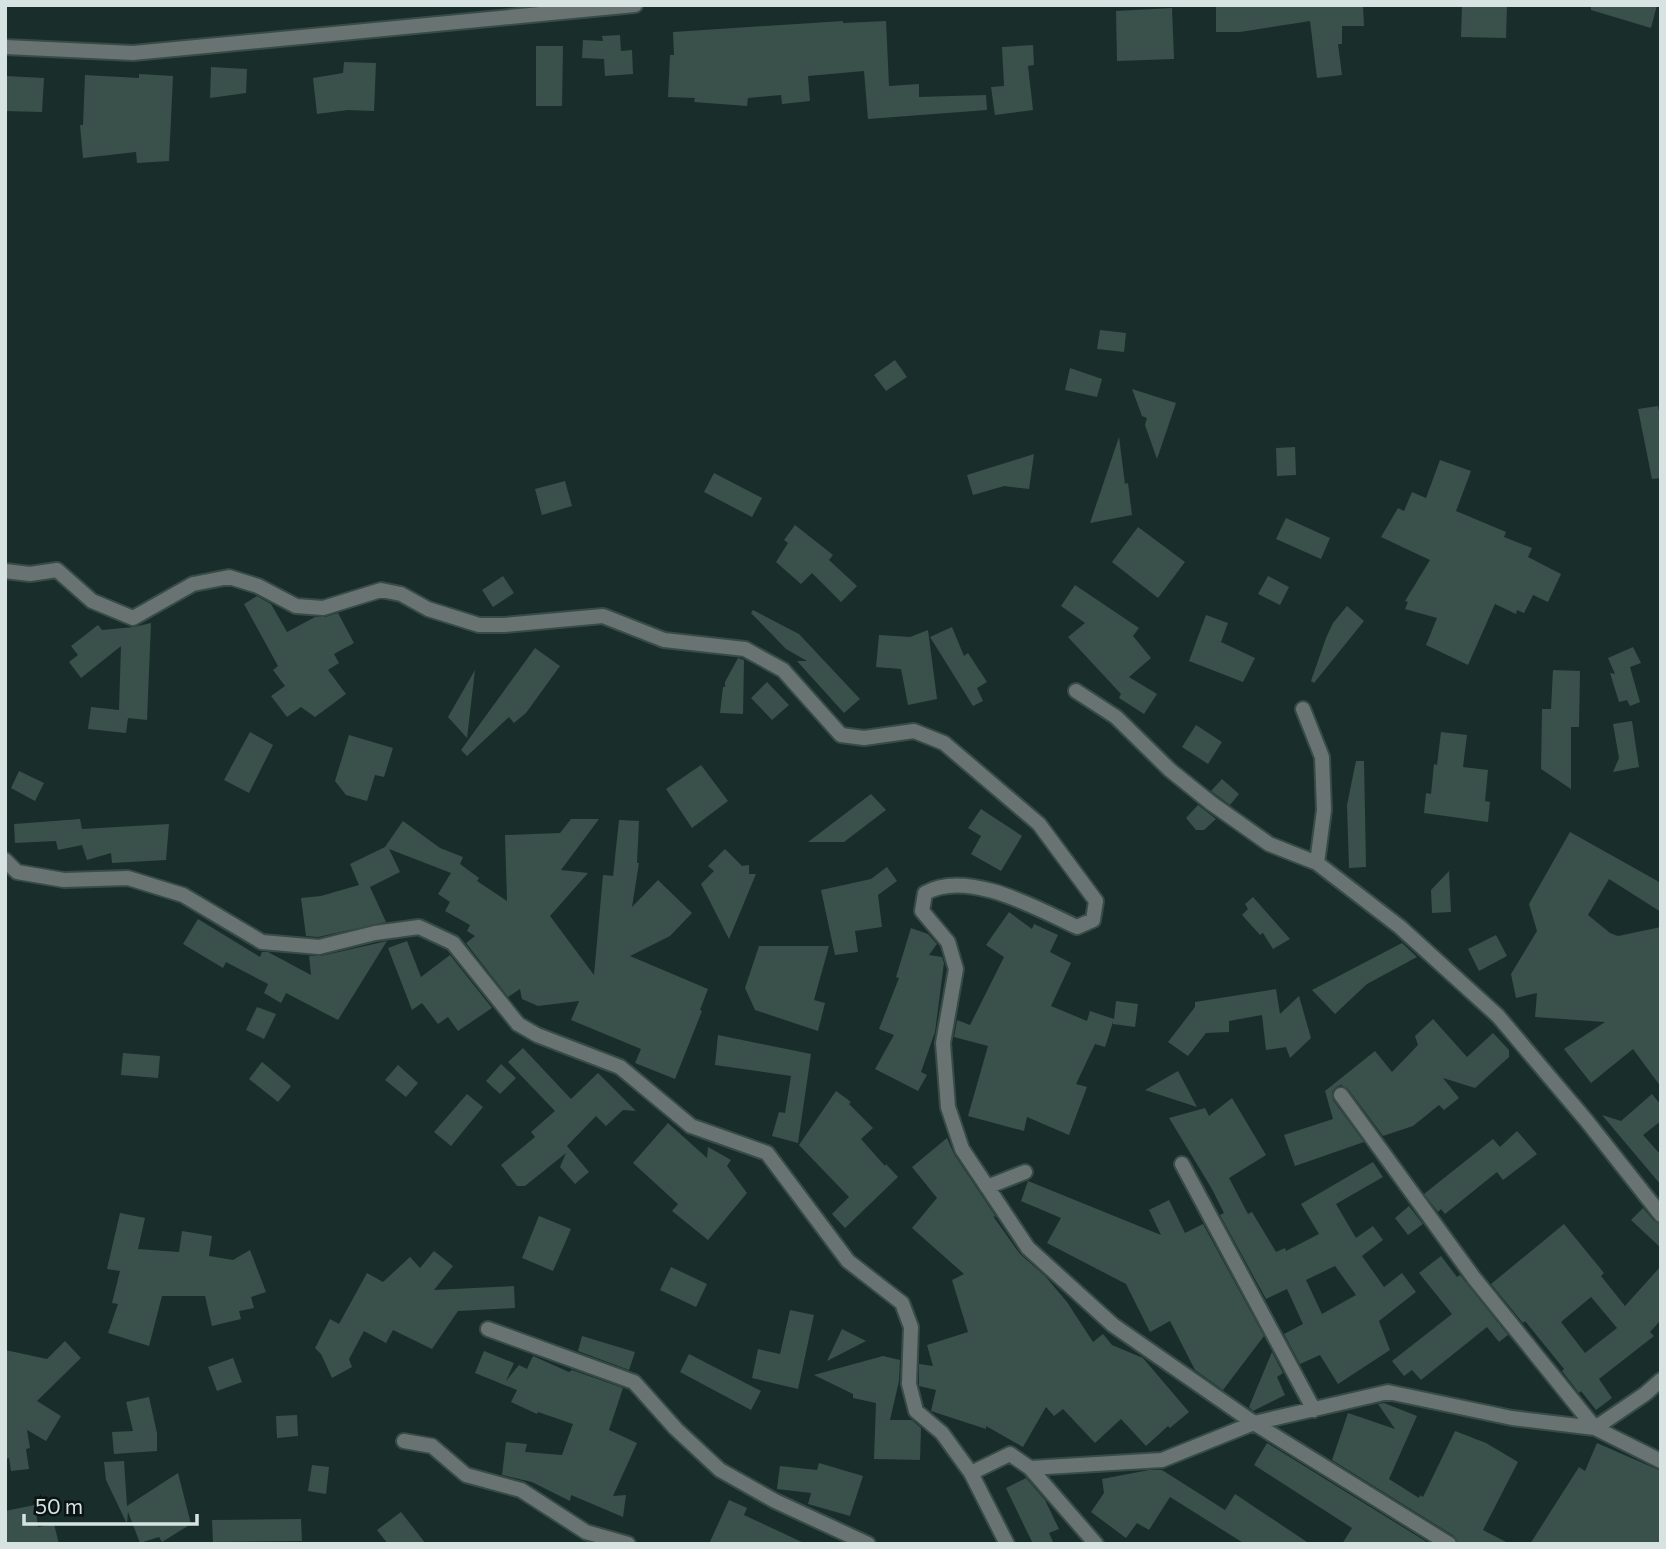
<svg xmlns="http://www.w3.org/2000/svg" width="1666" height="1549" viewBox="0 0 1666 1549" font-family="Commissioner,sans-serif">
	<rect width="100%" height="100%" fill="#192e2a"/>
	<path fill="#3a504b" fill-rule="evenodd" d="M1216,5H1363L1364,26H1342V44H1338L1342,75L1317,78L1310,21L1240,32H1216Z
		M1462,5H1507L1506,38L1461,37Z
		M1591,5H1657L1651,28L1591,10Z
		M1172,8L1174,59L1117,61L1116,11Z
		M843,21V23L886,21L889,86L919,84V97L986,95L987,110L868,119L864,71L808,76L810,101L782,104L781,95L748,98L747,106L694,102L695,98L668,97L670,55H674L673,32Z
		M620,35L621,51L632,50L633,74L605,76L604,59L582,58L583,40L603,41L602,36Z
		M1033,45L1034,65L1028,66L1033,110L995,115L991,87L1004,86L1002,47Z
		M536,46H563L562,106H536Z
		M344,62L376,63L374,111L348,110L317,114L313,78L343,73Z
		M211,67L247,69L246,93L210,98Z
		M139,74L173,76L169,161L137,163L136,152L83,158L80,125H83L85,75L139,78Z
		M5,76L44,78L42,112L5,111Z
		M1100,330L1126,333L1124,352L1097,349Z
		M895,360L907,377L886,391L874,375Z
		M1070,368L1102,379L1097,397L1065,390Z
		M1132,389L1176,403L1157,459L1145,425L1147,418L1142,416Z
		M1658,406L1661,421V478L1652,479L1638,409Z
		M1119,437L1125,484L1128,483L1132,515L1090,523Z
		M1295,447L1296,475L1277,476L1276,448Z
		M1034,454L1029,489L1004,486L973,495L967,475Z
		M1440,460L1471,471L1456,511L1506,532L1504,537L1532,548L1528,557L1561,574L1548,602L1533,595L1524,613L1517,610L1516,614L1495,604L1468,665L1426,645L1437,618L1405,609L1408,602L1405,601L1430,560L1381,537L1398,508L1404,511L1412,492L1426,498Z
		M714,473L762,498L752,517L704,492Z
		M565,481L572,506L542,515L535,489Z
		M1286,518L1330,538L1321,559L1276,539Z
		M795,525L833,555L829,560L857,586L841,602L812,573L801,584L776,562L788,543L784,540Z
		M1138,527L1185,562L1158,598L1112,562Z
		M503,576L514,593L493,607L482,590Z
		M1268,576L1289,587L1280,605L1258,594Z
		M1075,585L1139,628L1133,636L1151,658L1129,677L1157,694L1144,714L1119,698L1121,694L1068,637L1085,623L1061,606Z
		M257,596L271,604L287,632L315,617H325L338,613L354,643L334,654L339,663L328,670L346,694L315,717L301,707L287,717L271,696L285,686L273,670L278,666L244,604Z
		M1347,606L1364,621L1314,683L1311,681L1326,638L1333,623Z
		M753,610L799,634L860,699L844,713L797,661H807L786,649L751,613Z
		M1206,615L1228,623L1221,642L1255,658L1243,682L1189,661Z
		M151,623L147,720L128,718L126,733L88,729L91,707L119,710L121,646L81,678L69,662L78,655L71,646L98,625L102,630L134,627Z
		M952,627L964,656L968,653L987,682L977,688L983,701L973,706L930,637Z
		M928,630L937,699L908,705L901,669L876,667L879,635L910,637Z
		M1633,647L1641,663L1630,667L1640,702L1630,706L1627,700L1619,702L1610,673L1615,674L1608,658Z
		M535,648L560,666L526,713L514,723L509,717L467,756L461,750Z
		M738,658L744,660L743,714L720,713L723,687H725V682Z
		M475,670L467,738L448,717Z
		M1553,670L1580,671L1579,727H1571V789L1541,769L1542,709H1551Z
		M767,682L789,705L772,720L751,698Z
		M1632,721L1639,767L1613,772L1619,758L1613,724Z
		M1196,725L1222,742L1208,764L1182,747Z
		M250,732L273,745L249,793L224,780Z
		M1441,732L1467,735L1463,767L1488,770L1485,801L1490,802L1488,822L1424,813L1426,793L1431,794L1434,764L1437,765Z
		M349,735L393,748L384,777L375,775L367,801L346,795L335,781Z
		M1356,761H1364L1366,867L1349,868L1347,805Z
		M701,765L728,801L692,828L666,789Z
		M19,771L44,783L35,801L11,788Z
		M1222,779L1239,794L1230,805L1211,791Z
		M871,794L886,810L844,842H808Z
		M1198,805L1216,819L1204,830H1196L1186,818Z
		M981,809L1022,836L1001,871L971,854L981,836L968,828Z
		M80,819L82,829L169,824L166,860L112,863L111,853L87,860L82,845L58,850L56,841L15,843L14,824Z
		M571,819H599L561,870L588,873L550,916L594,975L603,875L613,876L619,820L639,821L637,863H639L632,907L658,880L692,913L670,936L630,956L708,989L700,1010L702,1011L675,1079L635,1063L641,1049L571,1020L579,1001L538,1006L522,999L520,989L508,997L466,943L475,936L467,931L470,925L445,911L450,902L438,894L451,873L389,849L400,872L370,887L386,922L318,937L306,936L301,898L321,896L359,885L350,864L385,847L403,821L440,848L463,857L460,864L479,878L477,881L507,901L505,835L560,833Z
		M1570,832L1661,883V912L1609,879L1588,915L1610,933L1618,936L1661,927V1087L1633,1049L1591,1083L1564,1049L1605,1022L1535,1017L1537,993L1516,998L1511,974L1537,931L1529,904Z
		M725,849L742,866L749,865V874H756L729,939L701,884L714,871L708,866Z
		M887,867L897,881L878,895L882,927L855,931L858,952L835,955L821,890L871,879Z
		M1449,871L1451,912L1432,913L1431,890Z
		M1253,897L1290,939L1273,949L1263,933L1260,935L1242,915L1248,909L1245,904Z
		M1009,912L1032,929L1034,924L1058,935L1050,952L1071,963L1051,1006L1087,1021L1090,1011L1114,1019L1116,1001L1138,1004L1135,1027L1113,1024V1022L1105,1047L1095,1044L1076,1084L1087,1087L1069,1135L1027,1117L1024,1131L968,1116L988,1046L954,1037L957,1020L970,1025L1004,957L986,945Z
		M198,919L260,957L262,952H268L311,975L309,956H321L387,941L338,1020L286,993L281,1003L264,993L268,984L226,962L223,968L183,944Z
		M911,928L928,934L937,944L929,955L942,957L944,963L935,1032L921,1072L927,1075L918,1091L875,1069L894,1035L879,1029L899,978L896,977Z
		M1496,935L1507,956L1479,971L1468,949Z
		M407,941L421,977L450,955L492,1008L458,1031L448,1017L438,1024L422,1003L412,1010L388,948Z
		M1402,943L1417,957L1367,984L1335,1014L1312,990Z
		M759,946H829L814,1000L825,1003L818,1031L755,1010L745,988Z
		M1276,989L1280,1014L1299,996L1311,1038L1290,1058L1286,1047L1266,1050L1262,1015L1229,1021V1032L1206,1033L1188,1056L1168,1042L1195,1007V1002Z
		M257,1007L276,1014L264,1039L246,1030Z
		M1433,1019L1467,1057L1493,1033L1509,1050V1057L1475,1088L1443,1078L1459,1098L1444,1110L1439,1105L1413,1126L1383,1136L1348,1089L1341,1085L1336,1087L1332,1092L1333,1100L1364,1142L1295,1166L1284,1135L1333,1119L1325,1091L1375,1051L1392,1072L1418,1045L1415,1036Z
		M718,1035L811,1054L798,1143L772,1136L779,1112L785,1113L791,1076L715,1065Z
		M523,1048L571,1099L598,1073L636,1111L623,1110L606,1126L596,1116L567,1146L589,1172L575,1184L560,1167L566,1153L525,1186H517L501,1165L535,1137L531,1132L555,1111L508,1062Z
		M123,1053L160,1056L158,1078L121,1075Z
		M262,1062L291,1086L278,1102L249,1079Z
		M501,1064L516,1078L500,1094L486,1081Z
		M398,1065L418,1083L406,1097L385,1080Z
		M1178,1071L1197,1107L1145,1090Z
		M836,1091L851,1102L849,1104L873,1128L861,1139L885,1166L886,1164L898,1177L845,1228L832,1214L849,1197L799,1145Z
		M467,1094L483,1107L451,1146L434,1132Z
		M1652,1094L1661,1105V1121L1643,1135L1661,1155V1185L1602,1115L1621,1121Z
		M1232,1098L1266,1155L1229,1178L1248,1214L1252,1212L1276,1252L1285,1248L1286,1251L1319,1234L1301,1204L1373,1162L1383,1177L1336,1204L1356,1238L1373,1226L1383,1240L1362,1256L1384,1287L1402,1273L1416,1292L1379,1321L1390,1350L1338,1384L1320,1355L1300,1364L1284,1334L1303,1324L1287,1289L1266,1299L1220,1215L1224,1213L1212,1189L1169,1118L1205,1108L1209,1116ZM1335,1266L1356,1295L1322,1314L1306,1280Z
		M668,1123L707,1158L708,1147L731,1160L727,1166L747,1193L708,1240L672,1211L678,1204L633,1163Z
		M1517,1131L1537,1154L1503,1180L1497,1172L1445,1214L1441,1209L1438,1212L1424,1194L1493,1139L1500,1147Z
		M947,1138L954,1154L996,1217L993,1216L1020,1254L1045,1276L1067,1302L1093,1342L1103,1334L1112,1345L1143,1358L1189,1412L1170,1428L1168,1426L1146,1446L1121,1419L1095,1443L1063,1409L1054,1416L1046,1407L1023,1447L986,1426V1429L931,1411L936,1390L919,1386V1364L933,1366L927,1345L968,1332L952,1280L964,1274L912,1228L937,1198L912,1167Z
		M1028,1181L1161,1235L1149,1210L1169,1200L1185,1233L1203,1224L1264,1336L1223,1390L1195,1370L1170,1321L1150,1332L1126,1284L1047,1243L1061,1218L1021,1201Z
		M1409,1206L1423,1224L1408,1235L1395,1218Z
		M1643,1208L1654,1221L1661,1224V1248L1631,1220Z
		M120,1213L145,1218L138,1249L179,1252L182,1231L212,1236L209,1256L233,1260L250,1250L266,1292L251,1297L254,1308L239,1311L241,1319L212,1326L205,1296H162L149,1346L108,1333L118,1304L112,1303L120,1271L107,1269Z
		M539,1216L571,1229L553,1271L522,1258Z
		M1564,1224L1604,1273L1601,1276L1625,1306L1661,1266V1320L1650,1332L1654,1336L1599,1379L1612,1398L1596,1410L1581,1391L1579,1393L1562,1371L1564,1369L1525,1321L1523,1323L1491,1284ZM1591,1297L1617,1328L1585,1353L1561,1322Z
		M434,1251L453,1266L434,1290L514,1286L515,1308L458,1311L432,1349L393,1330L386,1343L364,1331L349,1359L352,1367L332,1378L321,1354L315,1348L330,1319L339,1324L367,1273L383,1282L410,1257L420,1268Z
		M1441,1256L1457,1277L1460,1275L1508,1335L1499,1342L1487,1327L1421,1380L1412,1370L1404,1376L1392,1361L1452,1314L1419,1273Z
		M671,1267L707,1284L696,1307L660,1290Z
		M790,1310L814,1315L798,1389L752,1378L758,1349L780,1354Z
		M842,1329L866,1341L827,1361Z
		M582,1336L635,1352L629,1370L578,1351Z
		M65,1341L81,1358L37,1401L61,1416L46,1441L27,1430L30,1448L26,1449L29,1469L11,1471L9,1458L5,1459V1350L47,1359Z
		M484,1351L514,1363L506,1381L519,1365L527,1369L533,1356L569,1372L572,1370L623,1388L609,1430L637,1443L613,1496L626,1495L623,1517L571,1495L570,1501L532,1482L502,1475L506,1442L527,1444L525,1452L562,1455L573,1424L538,1412L537,1414L511,1402L517,1390L475,1373Z
		M1272,1352L1283,1373L1277,1377L1285,1395L1253,1411L1249,1407Z
		M689,1354L761,1391L751,1410L680,1372Z
		M883,1356L900,1360L899,1381L890,1420H912L921,1428L920,1460L874,1459L876,1403L853,1398V1394L814,1375Z
		M233,1358L242,1382L217,1391L208,1367Z
		M149,1397L157,1433V1451L114,1454L112,1432L133,1431L126,1402Z
		M1384,1403L1417,1416L1389,1479L1419,1498L1420,1495L1423,1497L1455,1431L1486,1443L1518,1462L1483,1530L1510,1544H1459L1454,1536L1332,1460L1348,1413L1395,1429L1378,1404Z
		M297,1415L298,1436L277,1438L276,1416Z
		M1267,1443L1430,1544H1342L1352,1528L1254,1465Z
		M1597,1443L1661,1471V1544H1530L1579,1467L1585,1471Z
		M124,1461L127,1506L178,1473L191,1524L162,1542L159,1537L140,1543L128,1512L127,1524L106,1480L104,1462Z
		M819,1463L863,1476L850,1516L808,1504L811,1493L777,1489L780,1466L817,1470Z
		M312,1465L329,1467L326,1494L308,1491Z
		M1149,1470H1162L1225,1510L1235,1494L1310,1544H1245L1170,1497L1149,1530L1137,1523L1126,1538L1091,1512L1104,1493L1102,1479Z
		M1026,1478L1045,1500L1059,1529L1049,1533L1054,1544H1033L1006,1488Z
		M729,1500L747,1508L744,1515L806,1544H709Z
		M35,1505L38,1527L54,1524L59,1544H5V1511Z
		M401,1512L426,1544H388L377,1530Z
		M301,1519L302,1541L213,1542L212,1520Z"/>
	<g fill="none" stroke-linecap="round" stroke-linejoin="round">
		<g stroke="#374b47" stroke-width="18">
			<path id="street" d="M5,47L133,53L635,5
				M5,571L30,574L57,570L92,601L133,618L193,584L229,577L258,586L296,606L323,608L381,590L401,594L428,609L479,625H504L603,616L664,640L745,649L783,670L841,735L864,738L914,731L944,743L1039,824L1096,901L1093,920L1077,927C1036,908 968,869 925,893L922,911L948,942L956,969L943,1043L948,1107L962,1149L1028,1248L1113,1325L1254,1423L1449,1544
				M1076,691L1116,717L1170,770L1211,803L1269,844L1317,863L1400,927L1498,1016L1586,1120L1661,1215
				M1303,709L1322,757L1324,810L1317,863
				M5,860L17,872L64,880L128,878L183,895L262,942L319,947L375,933L419,927L453,943L518,1024L537,1035L620,1067L691,1126L767,1153L848,1261L902,1303L911,1327L909,1384L916,1411L942,1433L971,1473L1007,1544
				M1341,1095L1474,1278L1595,1428
				M1182,1164L1314,1410
				M987,1187L1025,1172
				M488,1329L634,1382L676,1429L720,1470L775,1501L868,1544
				M1595,1428L1645,1394L1661,1380
				M404,1441L432,1446L466,1475L521,1490L586,1532L628,1544
				M1030,1468L1096,1544
				M971,1473L1010,1454L1030,1468L1162,1460L1254,1423L1388,1392L1512,1418L1595,1428L1661,1461"/>
		</g>
		<use href="#street" stroke="#697371" stroke-width="14"/>
	</g>
	<rect width="1666" height="1549" fill="none" stroke="#d6e3e0" stroke-width="14"/>
	<path d="M24 1514v10h173v-10" fill="none" stroke="#d6e3e0" stroke-width="3.5"/>
	<text x="35" y="1514" font-size="21" fill="#d6e3e0" stroke="#0b1412" stroke-width="5" paint-order="stroke">50 m</text>
</svg>
